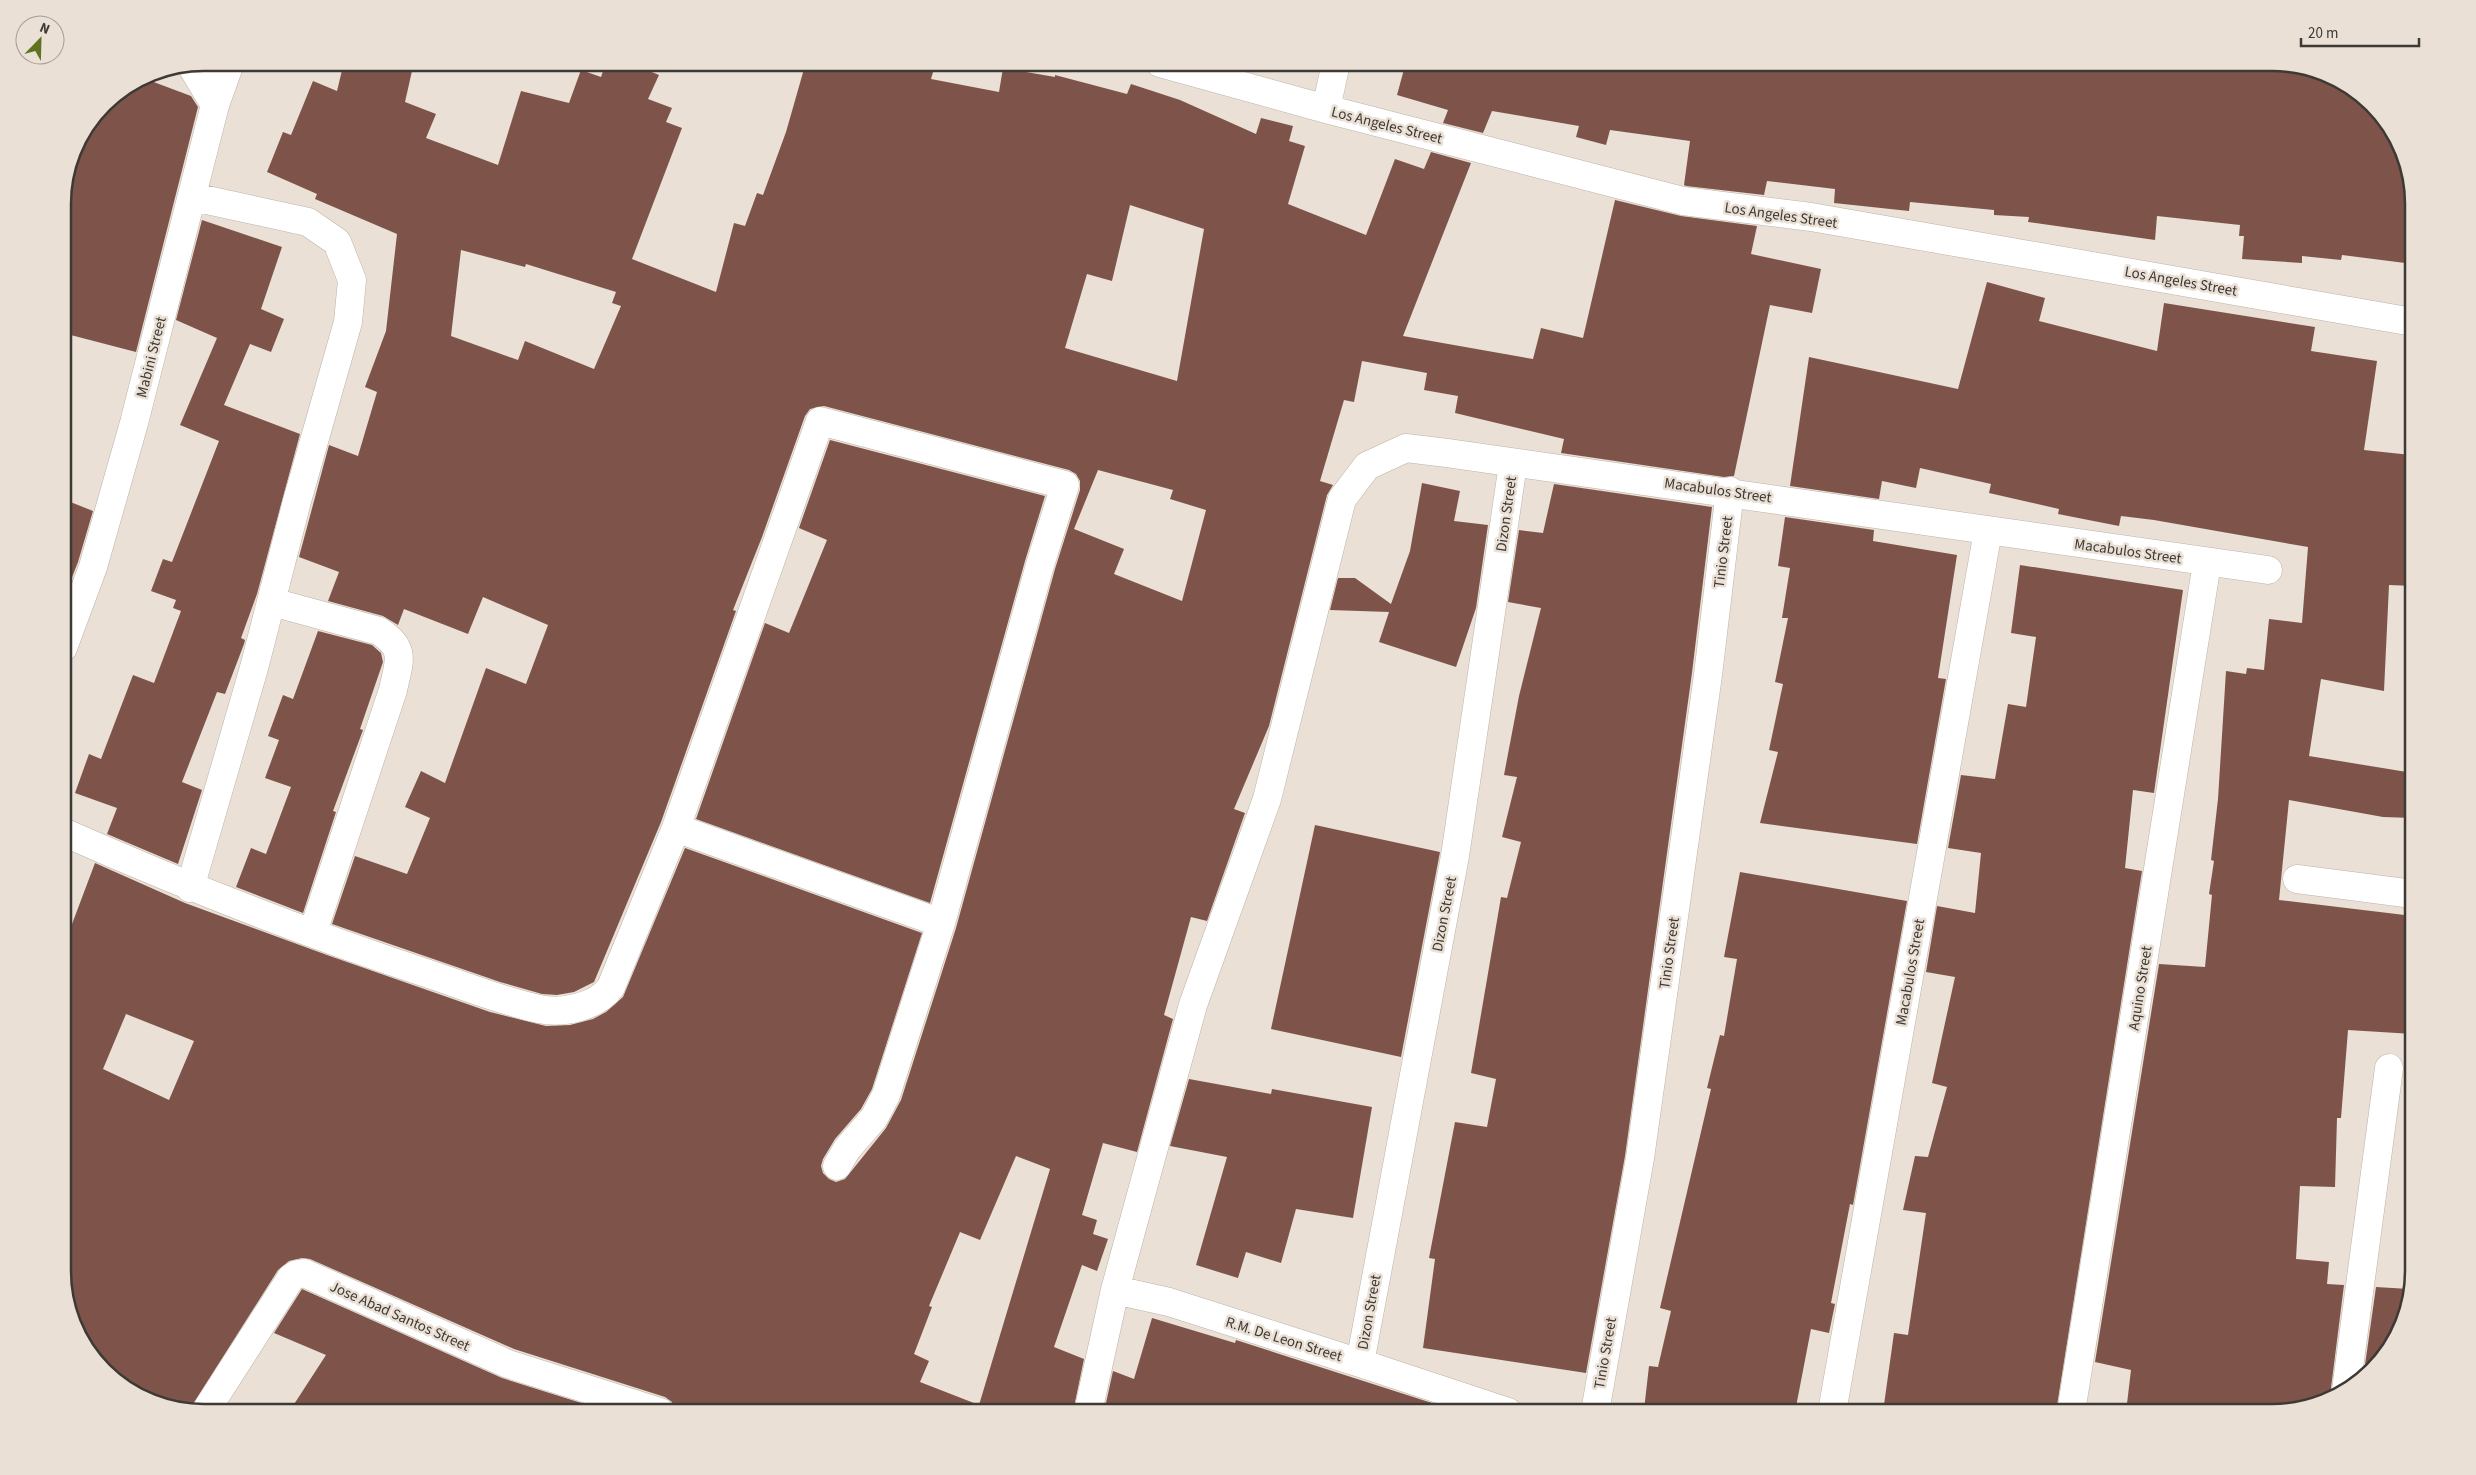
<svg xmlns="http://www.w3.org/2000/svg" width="2476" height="1475" viewBox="0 0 2476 1475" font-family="'Source Sans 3',sans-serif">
	<rect width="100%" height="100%" fill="#eae0d5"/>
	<path fill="#7e544a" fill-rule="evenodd" d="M344,62H414L405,102L436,114L426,138L498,165L521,91L569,103L581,70L601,77L606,62H627L659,75L648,99L672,108L666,122L682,128L632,259L716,292L734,223L745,226L757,193L763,195L786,132L806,62H936L931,79L999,92L1003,68L1055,77V75L1127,94L1131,84L1180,100L1256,134L1261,118L1293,126L1289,141L1305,146L1288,204L1366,235L1395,159L1424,169L1431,152L1471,163L1403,336L1533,359L1541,328L1583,338L1615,200L1681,216L1757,226L1751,254L1821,269L1812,313L1770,305L1734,476L1724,477L1561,453L1564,439L1455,413L1458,396L1424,390L1427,373L1362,361L1354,402L1344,400L1320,481L1333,485L1327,495L1269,726L1234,809L1245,813L1207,921L1191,917L1164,1015L1173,1019L1137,1152L1103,1143L1082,1215L1097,1220L1093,1234L1108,1239L1097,1271L1082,1265L1054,1347L1084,1359L1073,1412H675L672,1402L665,1397L514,1349L310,1259L302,1258L289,1261L278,1270L190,1409L133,1393L82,1342L63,1280V948L95,863L185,903L327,955L490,1012L546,1026L570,1025L593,1019L606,1012L623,997L685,848L922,933L872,1089L861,1109L835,1139L823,1159L821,1166L823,1173L829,1179L836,1182L845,1179L886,1128L901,1100L956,928L1055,569L1080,490V481L1076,474L1069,470L824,406L810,409L805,416L762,537L733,610L736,611L661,822L594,982L574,992L557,995L542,994L500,982L332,924L355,856L407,874L430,818L405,807L421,771L445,783L486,668L526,684L548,625L483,597L468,634L404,609L398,625L383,616L328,601L339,572L299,557L329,445L358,456L377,392L365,387L386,331L397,234L315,199L317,194L267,172L283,132L291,135L313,81L337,91ZM1130,205L1204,229L1177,381L1065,348L1087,274L1112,281ZM461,250L525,267L526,264L616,292L612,303L621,306L594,369L525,341L518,360L451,336ZM1098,470L1173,490L1170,499L1206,510L1182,601L1114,574L1124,549L1074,529ZM126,1014L194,1041L169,1100L103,1069ZM1016,1156L1050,1169L979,1405L920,1382L929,1361L914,1354L932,1307L929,1306L960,1232L980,1240Z
		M1406,62L2272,63L2343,82L2394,133L2413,196V264L2342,255L2341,260L2302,256V263L2242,259L2244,236H2239L2240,225L2157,216L2155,240L2028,222L2029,217L1994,215V210L1910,202L1909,211L1834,203L1835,189L1767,181L1764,195L1686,186L1684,185L1690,141L1610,130L1606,145L1576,137L1579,126L1492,111L1483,133L1443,123L1448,110L1397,95Z
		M143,78L191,96L198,107L136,352L63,333V217L80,155L73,153V150L104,104Z
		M202,220L282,247L261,309L284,319L271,352L250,344L224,405L300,434L257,594L241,638L245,640L244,644L225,694L217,692L182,782L202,790L178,864L107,834L117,808L75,793L89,754L101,759L133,675L154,683L181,611L173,608L176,600L151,591L163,559L172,562L219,441L180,425L217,338L176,320Z
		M1987,282L2045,298L2039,321L2157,351L2164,303L2315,327L2311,351L2377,361L2364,450L2411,455L2405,516L2413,517V586L2389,585L2384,691L2321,679L2309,756L2413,773V818L2383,817L2289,800L2279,900L2413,916V1034L2348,1030L2341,1118H2337L2335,1187L2300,1186L2296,1259L2329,1262L2327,1284L2344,1285L2331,1388L2332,1396L2272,1412H2126L2131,1370L2095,1362L2159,964L2205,967L2212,895L2209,894L2214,861L2211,860L2218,799L2226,671L2246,674L2247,668L2264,670L2269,619L2302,623L2308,547L2154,520L2121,516L2119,526L2058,514L2059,509L1989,493L1991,484L1920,468L1916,488L1882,481L1879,499L1790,486L1809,357L1958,389Z
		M830,440L1045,496L1025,561L930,903L696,819L765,623L789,633L827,540L799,528Z
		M1422,483L1460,491L1454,521L1488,525L1476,608L1456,667L1379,642L1389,612L1330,610L1338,578H1355L1391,604L1410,551Z
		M1554,484L1712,507L1692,673L1625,1156L1586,1373L1423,1348L1435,1259L1429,1258L1455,1122L1487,1127L1496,1079L1471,1073L1501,897L1507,898L1521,842L1502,837L1517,777L1504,775L1519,696L1541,608L1508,602L1519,530L1543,533Z
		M63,499L93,511L78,562L64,598Z
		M1785,517L1874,530L1873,541L1957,555L1938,678L1946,679L1917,844L1760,823L1778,752L1769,750L1783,684L1775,682L1788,618H1782L1790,568L1778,566Z
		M2020,565L2183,590L2154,793L2133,790L2125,868L2142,871L2056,1412H1883L1894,1333L1908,1335L1926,1213L1903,1210L1915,1156L1928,1157L1947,1087L1932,1083L1955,977L1926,972L1937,906L1975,913L1981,853L1948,848L1961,775L1995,779L2008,704L2026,707L2036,637L2011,633Z
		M318,631L372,645L381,653L383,662L360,729L363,730L333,811L336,812L303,913L236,887L251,848L266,854L291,787L265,778L279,740L268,736L283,695L293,699Z
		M1315,825L1440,852L1401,1057L1271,1029Z
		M1740,872L1907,901L1853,1205L1850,1204L1831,1303L1835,1304L1829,1333L1811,1329L1795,1412H1673L1644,1410L1649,1366L1658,1367L1671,1311L1660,1308L1711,1089L1707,1088L1720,1035L1724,1036L1737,959L1724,957Z
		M1189,1079L1271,1094L1272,1089L1372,1107L1353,1218L1296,1209L1281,1263L1246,1252L1238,1278L1196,1265L1227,1157L1170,1146Z
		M2376,1287L2409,1289L2394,1342L2364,1372Z
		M302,1289L502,1378L610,1412H289L326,1355L274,1333Z
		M1152,1318L1235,1343L1236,1340L1460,1412H1104L1113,1371L1134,1379Z"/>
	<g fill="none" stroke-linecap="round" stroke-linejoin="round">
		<g stroke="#bcb3a9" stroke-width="29">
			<path id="street" d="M1160,63L1326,109L1683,201L1811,217L2413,322
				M191,65L215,105
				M1326,109L1336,63
				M272,602L379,631C407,649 399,661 393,690L313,932
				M63,648L93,567L134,423L215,105L230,63
				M676,828L941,923
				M63,832C181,884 301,932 423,972C460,984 501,1001 539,1009C562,1014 597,1007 611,987L676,828L820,421L1065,485L1040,565L941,923L886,1095L874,1118L847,1149L837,1166
				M2297,879L2413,894
				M190,888L254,668L297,501L348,322L352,280L337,242L308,222L193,197
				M1115,1290L1169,1302L1360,1363L1508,1412
				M1360,1363L1455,856L1513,464
				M2346,1390L2389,1068
				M205,1412L291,1278L297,1274L304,1273L508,1364L660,1412
				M1088,1412L1115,1290L1193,1005L1267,799L1342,499L1367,466L1406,448L1447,453L2268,570
				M1595,1412L1640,1158L1708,675L1730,491
				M1832,1412L1988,531
				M2071,1412L2207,563"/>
		</g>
		<use href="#street" stroke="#fff" stroke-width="28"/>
	</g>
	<g text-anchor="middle" stroke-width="5" stroke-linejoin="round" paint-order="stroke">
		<g font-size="15" fill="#3d3935" stroke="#eae0d5">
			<text transform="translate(1387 125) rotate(14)" y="5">Los Angeles Street</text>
			<text transform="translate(1781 215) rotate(8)" y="5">Los Angeles Street</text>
			<text transform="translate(2181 281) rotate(10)" y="5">Los Angeles Street</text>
			<text transform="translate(151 357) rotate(-76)" y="5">Mabini Street</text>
			<text transform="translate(1718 490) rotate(8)" y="5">Macabulos Street</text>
			<text transform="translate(1506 514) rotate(-82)" y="5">Dizon Street</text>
			<text transform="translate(2128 551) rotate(8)" y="5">Macabulos Street</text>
			<text transform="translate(1723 552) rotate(-83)" y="5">Tinio Street</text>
			<text transform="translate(1444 914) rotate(-79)" y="5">Dizon Street</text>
			<text transform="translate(1669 953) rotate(-82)" y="5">Tinio Street</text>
			<text transform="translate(1910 972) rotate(-80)" y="5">Macabulos Street</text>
			<text transform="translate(2140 988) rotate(-81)" y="5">Aquino Street</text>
			<text transform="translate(1369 1312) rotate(-80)" y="5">Dizon Street</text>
			<text transform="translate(400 1316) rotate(24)" y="5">Jose Abad Santos Street</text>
			<text transform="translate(1284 1339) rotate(17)" y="5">R.M. De Leon Street</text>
			<text transform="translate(1605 1353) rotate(-80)" y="5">Tinio Street</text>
		</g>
	</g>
	<path d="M0 0H2476V1475H0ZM204 71H2272A133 133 0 0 1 2405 204V1271A133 133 0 0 1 2272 1404H204A133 133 0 0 1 71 1271V204A133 133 0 0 1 204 71Z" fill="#eae0d5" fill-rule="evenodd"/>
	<path fill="none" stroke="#3d3935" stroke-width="2.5" d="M204 71H2272A133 133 0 0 1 2405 204V1271A133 133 0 0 1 2272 1404H204A133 133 0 0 1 71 1271V204A133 133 0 0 1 204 71Z"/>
	<g transform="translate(40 40) rotate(23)"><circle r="24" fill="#eae0d5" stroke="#a59d95"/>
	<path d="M0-4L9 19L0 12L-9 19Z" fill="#607220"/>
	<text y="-8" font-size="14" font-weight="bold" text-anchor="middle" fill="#3d3935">N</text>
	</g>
	<path d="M2301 38v8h118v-8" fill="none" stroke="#3d3935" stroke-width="2.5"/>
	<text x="2308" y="38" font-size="15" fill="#3d3935" stroke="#eae0d5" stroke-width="4" paint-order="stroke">20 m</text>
</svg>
